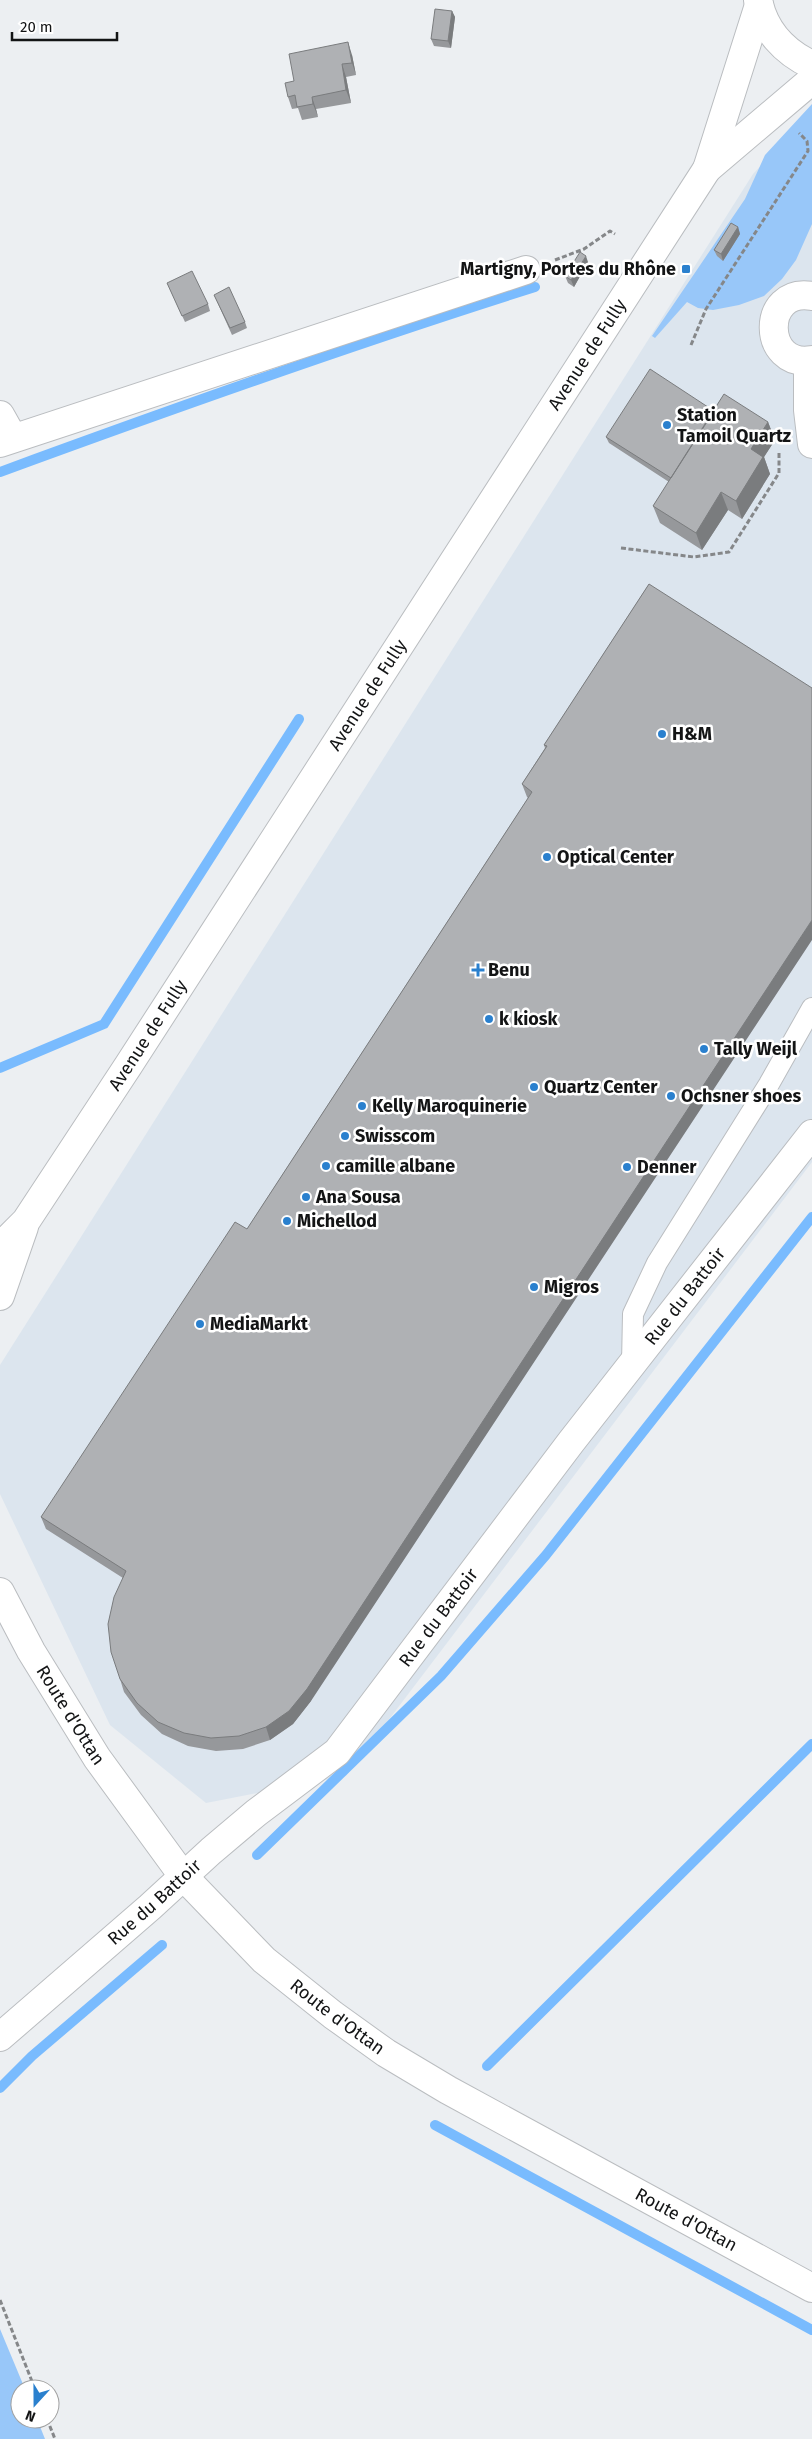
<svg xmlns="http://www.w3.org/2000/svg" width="812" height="2439" viewBox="0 0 812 2439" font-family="'Fira Sans',sans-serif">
	<rect width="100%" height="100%" fill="#eceff2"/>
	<path fill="#dce5ee" d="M812,111V1162L346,1776L206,1803L110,1725L0,1494V1365L753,174Z"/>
	<path fill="#98c7f9" d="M812,104V224L796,260L782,279L764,296L739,305L713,310L698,308L687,302L655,338L652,336L745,199L765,155Z
		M0,2329L25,2389H20V2419H37L45,2439H0Z"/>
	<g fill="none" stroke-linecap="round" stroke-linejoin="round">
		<path stroke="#79bbfe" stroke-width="10" d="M0,472C177,407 354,344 535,287
			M0,1068L104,1024L299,719
			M257,1855L441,1676L546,1555L812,1217
			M487,2066L812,1744
			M0,2088L32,2056L162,1945
			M435,2125L812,2330"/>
		<g stroke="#babdc0" stroke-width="22">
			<path id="lane" d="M632,1364L633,1314L657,1263L769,1084L812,1008"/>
		</g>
		<g stroke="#babdc0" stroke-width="30">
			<g id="street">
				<path d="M812,296C760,287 762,369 812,360"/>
				<path d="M808,361V410L812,444"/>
				<path d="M0,415L13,438"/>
				<path d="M0,443L526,270"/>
				<path id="s1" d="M0,1592L31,1651L97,1758L183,1876L264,1960L333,2015L386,2053L448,2090L812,2288"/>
				<path id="s2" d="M0,2037L150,1907L211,1851L256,1813L337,1752L571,1442L812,1134"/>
			</g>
		</g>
		<g stroke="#babdc0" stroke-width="30">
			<g id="secondary">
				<path d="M758,0C764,30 784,52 812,65"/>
				<path d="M707,169L812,80"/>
				<path id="s3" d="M0,1247L26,1221L128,1066L707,169L759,5"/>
				<path d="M0,1296L24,1227"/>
			</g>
		</g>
		<path stroke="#858789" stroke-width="3" stroke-dasharray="5 2.5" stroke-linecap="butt" d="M555,260L584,249L610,231L615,234
			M691,345L706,309L808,151L807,141L799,133
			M621,548L694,557L729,552L779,473V452
			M0,2300L35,2389
			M47,2419L55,2439"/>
		<use href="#lane" stroke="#fff" stroke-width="20"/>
		<use href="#street" stroke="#fff" stroke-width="28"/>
		<use href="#secondary" stroke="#fff" stroke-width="28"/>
	</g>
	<path fill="#96989b" d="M452,11L455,17L451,48L434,46L431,39Z
		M352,55L356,75L346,77L351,103L316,109L318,117L302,120L298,108L292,109L288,97L294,81Z
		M738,227L740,234L723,261L717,256L714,250Z
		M588,262L574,287L568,283L565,276Z
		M167,283L208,304L210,311L185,322Z
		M214,295L245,322L247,328L232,335Z
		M714,411L768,422L775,440L764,457L770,474L742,519L728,510L702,550L660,523L653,506L669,482L609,443L606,437Z
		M649,584L311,1701L293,1724L270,1740L243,1749L216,1751L188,1746L162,1734L141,1715L124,1692L120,1679L123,1578L46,1529L41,1517L247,1229L528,798L527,797L522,784L545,748L544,745Z"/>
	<path fill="#7a7c7e" d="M452,11L455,17L451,48L448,41Z
		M348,42L352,55L356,75L352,63Z
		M342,64L346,77L351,103L346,90Z
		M312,97L316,109L318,117L313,104Z
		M738,227L740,234L723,261L721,254Z
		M586,256L588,262L574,287L571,280Z
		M768,422L775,440L764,457L770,474L742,519L736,501L751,449Z
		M721,492L728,510L702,550L696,533Z
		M812,920V940L311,1701L293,1724L270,1740L266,1727Z"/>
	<path fill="#afb1b4" stroke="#7a7c7e" d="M435,9L452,11L448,41L431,39Z
		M348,42L352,63L342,64L346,90L312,97L313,104L297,107L295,95L288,97L285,83L294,81L289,54Z
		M731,223L738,227L721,254L714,250Z
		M580,252L586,256L571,280L565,276Z
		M192,271L208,304L182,316L167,283Z
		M229,287L245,322L230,328L214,295Z
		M650,369L714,411L671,478L606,437Z
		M724,394L768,422L751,449L763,457L736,501L721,492L696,533L653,506Z
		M649,584L812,688V920L307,1689L289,1711L266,1727L239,1736L211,1738L184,1733L158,1722L137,1703L120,1679L111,1652L108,1624L114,1597L126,1571L41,1517L235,1222L247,1229L532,792L522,784L547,746L544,745Z"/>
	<g fill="#2a80ce" stroke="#fff" stroke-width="2">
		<rect x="681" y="264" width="10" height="10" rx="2.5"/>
		<circle cx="667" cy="425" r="5"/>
		<circle cx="662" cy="734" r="5"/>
		<circle cx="547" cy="857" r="5"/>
		<path d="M475.5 962.5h5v5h5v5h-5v5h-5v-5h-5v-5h5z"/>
		<circle cx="489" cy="1019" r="5"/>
		<circle cx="704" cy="1049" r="5"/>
		<circle cx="534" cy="1087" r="5"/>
		<circle cx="671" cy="1096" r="5"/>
		<circle cx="362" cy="1106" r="5"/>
		<circle cx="345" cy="1136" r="5"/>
		<circle cx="326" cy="1166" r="5"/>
		<circle cx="627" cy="1167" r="5"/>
		<circle cx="306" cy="1197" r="5"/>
		<circle cx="287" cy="1221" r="5"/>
		<circle cx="534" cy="1287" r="5"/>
		<circle cx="200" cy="1324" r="5"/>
	</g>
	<g text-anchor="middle" stroke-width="5" stroke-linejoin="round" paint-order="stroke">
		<g font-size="18" font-weight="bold" fill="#131415" stroke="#fff" text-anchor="start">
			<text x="676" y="275" text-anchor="end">Martigny, Portes du Rhône</text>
			<text x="677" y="421">Station<tspan x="677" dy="21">Tamoil Quartz</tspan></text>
			<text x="672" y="740">H&amp;M</text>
			<text x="557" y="863">Optical Center</text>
			<text x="488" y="976">Benu</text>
			<text x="499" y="1025">k kiosk</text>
			<text x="714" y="1055">Tally Weijl</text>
			<text x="544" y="1093">Quartz Center</text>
			<text x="681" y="1102">Ochsner shoes</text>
			<text x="372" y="1112">Kelly Maroquinerie</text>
			<text x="355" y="1142">Swisscom</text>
			<text x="336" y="1172">camille albane</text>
			<text x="637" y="1173">Denner</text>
			<text x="316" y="1203">Ana Sousa</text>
			<text x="297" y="1227">Michellod</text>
			<text x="544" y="1293">Migros</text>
			<text x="210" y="1330">MediaMarkt</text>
		</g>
		<g font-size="18" fill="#131415" stroke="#fff">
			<text dy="6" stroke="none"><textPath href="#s3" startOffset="1069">Avenue de Fully</textPath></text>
			<text dy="6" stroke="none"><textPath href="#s3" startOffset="664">Avenue de Fully</textPath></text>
			<text dy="6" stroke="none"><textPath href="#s3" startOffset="259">Avenue de Fully</textPath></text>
			<text dy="6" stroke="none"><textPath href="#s2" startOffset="1015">Rue du Battoir</textPath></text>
			<text dy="6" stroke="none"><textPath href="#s2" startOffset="610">Rue du Battoir</textPath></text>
			<text dy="6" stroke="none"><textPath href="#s1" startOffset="142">Route d'Ottan</textPath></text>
			<text dy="6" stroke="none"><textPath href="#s2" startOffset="205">Rue du Battoir</textPath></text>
			<text dy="6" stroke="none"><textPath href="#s1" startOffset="548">Route d'Ottan</textPath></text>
			<text dy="6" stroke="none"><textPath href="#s1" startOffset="952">Route d'Ottan</textPath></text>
		</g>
	</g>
	<g transform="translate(35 2404) rotate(201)"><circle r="24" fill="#ffffff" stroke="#a1a1a1"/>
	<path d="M0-4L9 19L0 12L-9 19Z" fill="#2a80ce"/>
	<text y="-8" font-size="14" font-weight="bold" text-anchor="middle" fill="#131415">N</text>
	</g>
	<path d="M12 32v8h105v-8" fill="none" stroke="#131415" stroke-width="2.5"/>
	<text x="20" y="32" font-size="15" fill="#131415" stroke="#ffffff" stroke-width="4" paint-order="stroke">20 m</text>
</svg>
